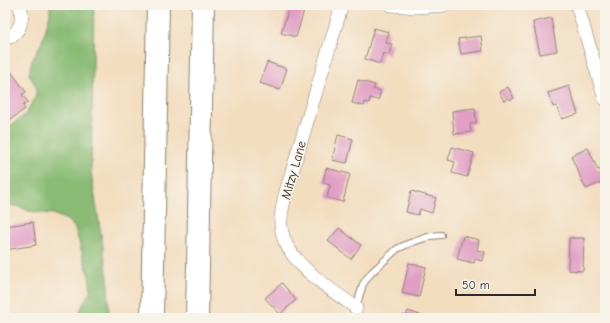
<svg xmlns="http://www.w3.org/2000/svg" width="610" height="323" viewBox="0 0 610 323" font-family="'Comic Neue',sans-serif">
	<rect width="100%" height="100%" fill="#f7f3e8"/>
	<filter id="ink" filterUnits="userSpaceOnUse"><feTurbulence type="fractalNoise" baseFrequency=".025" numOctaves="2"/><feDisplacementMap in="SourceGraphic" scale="8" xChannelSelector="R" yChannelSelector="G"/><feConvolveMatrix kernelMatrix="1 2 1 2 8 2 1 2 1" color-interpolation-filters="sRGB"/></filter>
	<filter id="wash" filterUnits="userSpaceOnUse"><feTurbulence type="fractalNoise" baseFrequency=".012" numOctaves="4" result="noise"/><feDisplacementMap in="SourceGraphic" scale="16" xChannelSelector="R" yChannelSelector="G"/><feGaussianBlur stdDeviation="0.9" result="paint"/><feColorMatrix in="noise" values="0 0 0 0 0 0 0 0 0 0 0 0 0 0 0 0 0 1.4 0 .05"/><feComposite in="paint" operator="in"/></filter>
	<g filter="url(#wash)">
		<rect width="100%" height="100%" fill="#f3ddbf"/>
		<path fill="#89bb74" stroke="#5a7350" d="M50,5H94L91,173L108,278L109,318H77L83,304L91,290L89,276L75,228L67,220L53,214L29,211L17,206L5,205V130L25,115L36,96V86L29,74L32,61L43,39L50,14Z"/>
		<g id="blocks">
			<path fill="#e19fc5" d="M290,5H298L305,7L296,37L281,33Z
				M551,18L557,51L540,54L533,22Z
				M374,28L389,32L386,43L392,44L389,55L383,53L380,64L365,59Z
				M481,36L483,51L461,54L458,39Z
				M267,62L287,69L280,90L260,83Z
				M7,66L26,92L22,95L28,102L23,106L25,109L7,122L5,120V68Z
				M358,80L375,85L373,89L381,91L378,100L370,98L369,103L365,102L364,106L352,103Z
				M569,86L578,114L562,119L557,106L553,107L548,93Z
				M508,87L514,98L510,100L508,98L504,101L499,92Z
				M475,108L476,123L470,124L471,132L454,134L452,111Z
				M338,135L353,139L347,163L332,160Z
				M452,147L474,153L467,177L452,173L455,162L448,160Z
				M588,148L598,170L600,169L605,181L586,189L571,156Z
				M326,168L350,174L343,202L327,198L330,185L323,183Z
				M411,191L436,198L432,213L420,209L418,215L406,212Z
				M33,222L36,245L5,250V226Z
				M339,228L361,245L351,259L328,241Z
				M463,236L479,240L477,250L485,252L483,261L475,259L474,263L457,259Z
				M569,238H584L583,271L568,270Z
				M409,263L426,267L419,297L402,293Z
				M282,283L296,300L280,314L265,298Z
				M408,311L420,315L419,318H402L403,315L406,316Z"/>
		</g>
	</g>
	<g filter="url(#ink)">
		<use href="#blocks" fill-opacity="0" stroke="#8f8475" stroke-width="1"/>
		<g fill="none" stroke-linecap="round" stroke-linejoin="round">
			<g stroke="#8f8475" stroke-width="8">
				<path id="lane" d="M356,308L363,284L371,273L397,249L410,243L431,236L441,235"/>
			</g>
			<g stroke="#8f8475" stroke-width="14">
				<path id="street" d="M342,5L285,195C283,205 280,215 281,226C284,262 329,287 356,308
					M391,5L418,7L445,5
					M577,5L605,99
					M5,39C21,33 24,20 20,5"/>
			</g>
			<g stroke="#8f8475" stroke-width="24">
				<path id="highway" d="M152,318L158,5
					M197,318L203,5"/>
			</g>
			<use href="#lane" stroke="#fff" stroke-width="6"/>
			<use href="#street" stroke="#fff" stroke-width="13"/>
			<use href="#highway" stroke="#fff" stroke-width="22"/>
		</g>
	</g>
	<g text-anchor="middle" stroke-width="3" stroke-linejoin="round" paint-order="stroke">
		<g font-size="13" fill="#2b2b2b" stroke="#f7f3e8">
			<text transform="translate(293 170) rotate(-74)" y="5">Mitzy Lane</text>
		</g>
	</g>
	<rect width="610" height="323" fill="none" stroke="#f7f3e8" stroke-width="20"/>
	<path d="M456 289v6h79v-6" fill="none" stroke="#2b2b2b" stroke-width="2"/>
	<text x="462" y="289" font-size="12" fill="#2b2b2b" stroke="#f7f3e8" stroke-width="3" paint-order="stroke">50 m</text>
</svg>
